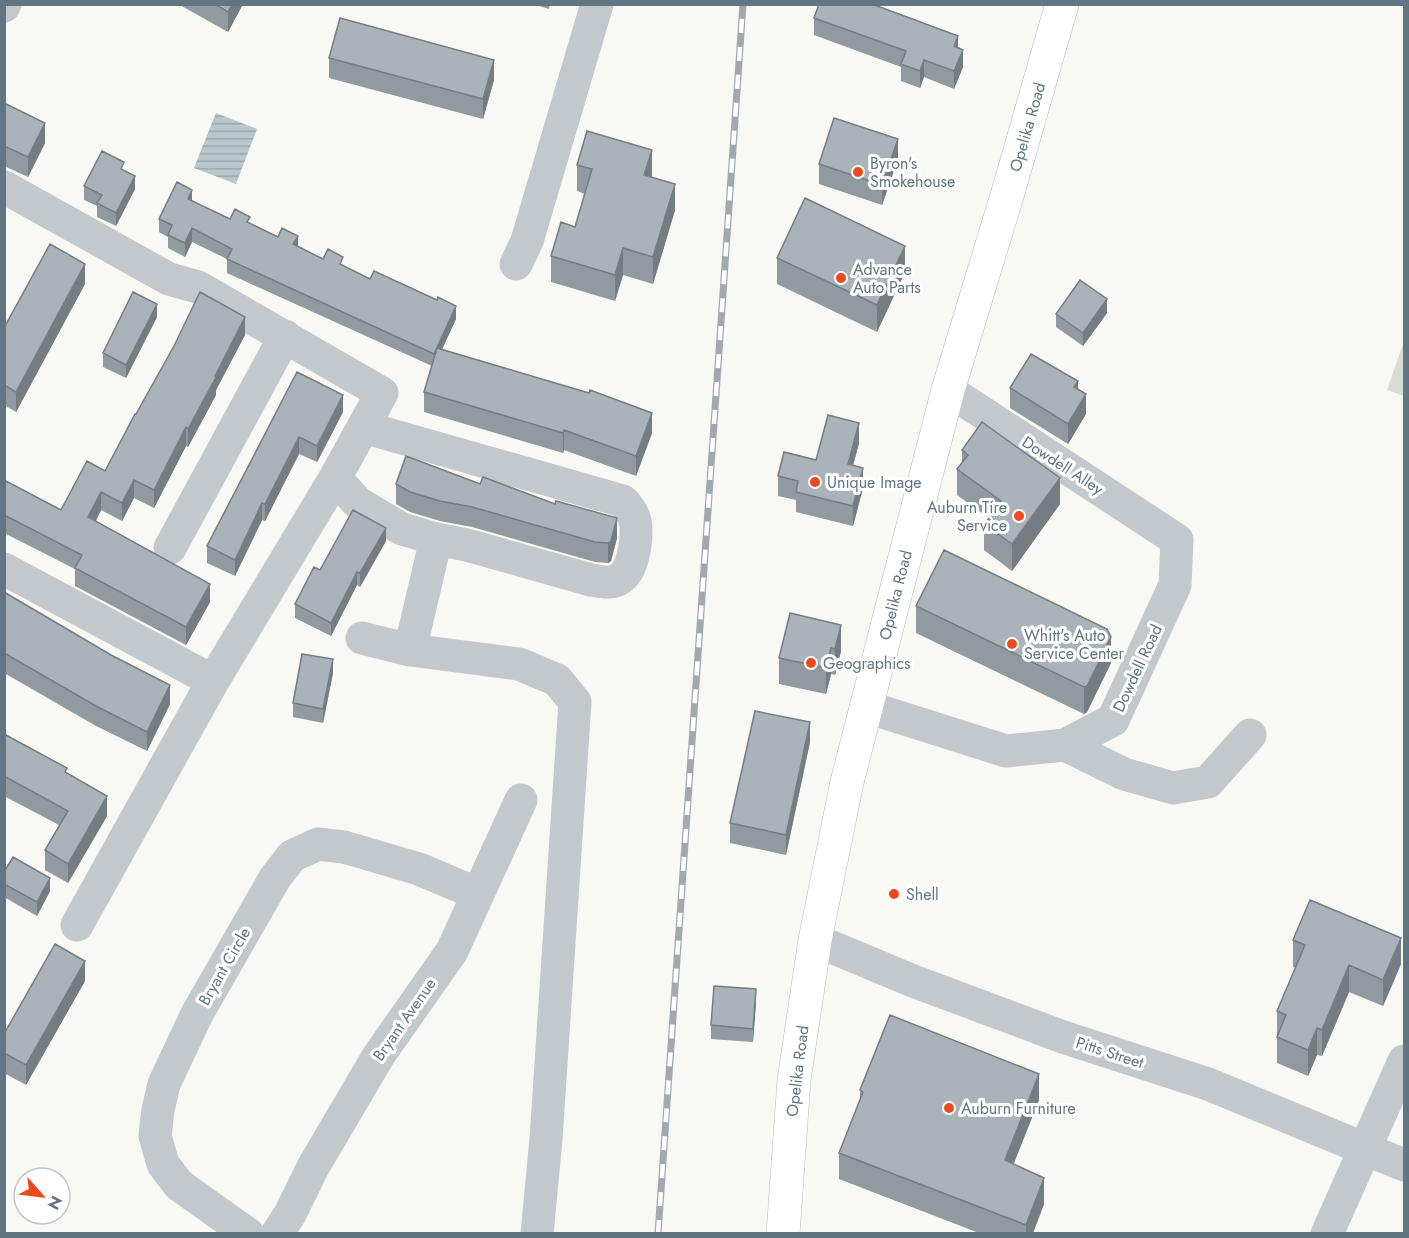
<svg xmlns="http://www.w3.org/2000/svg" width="1409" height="1238" viewBox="0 0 1409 1238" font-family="Jost,sans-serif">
	<defs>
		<pattern id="water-rules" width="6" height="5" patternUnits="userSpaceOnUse" patternTransform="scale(1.5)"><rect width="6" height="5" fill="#b9c7ca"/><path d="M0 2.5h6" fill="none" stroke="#9aa6a9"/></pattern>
	</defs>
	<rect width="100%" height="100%" fill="#f8f8f5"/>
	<path fill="#d8ded4" d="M1404,341V396L1387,390Z"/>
	<path fill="url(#water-rules)" d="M216,113L257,129L236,184L194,168Z"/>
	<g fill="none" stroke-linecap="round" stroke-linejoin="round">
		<g stroke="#b6bbbf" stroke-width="34">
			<path id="major" d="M783,1234L794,1080L815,940L847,782L948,390L1009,189L1062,4"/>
		</g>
		<path stroke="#c2c8cb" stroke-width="33" d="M4,6L5,4
			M4,187L169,279L198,287L382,393L335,478L213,681
			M516,264L527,241L597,4
			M335,478L358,503L402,529L436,539L467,545L591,580C602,582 615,585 623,576C634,566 638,535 635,521C633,513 628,507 623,501L363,427
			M170,548L285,336
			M4,569L213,681L77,925
			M362,638L410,650L519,664L557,680L575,702L546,1139L537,1234
			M410,650L436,539
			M867,707L1006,751L1065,745L1113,720L1175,585L1177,540L948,390
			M1065,745L1124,774L1173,788L1208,782L1250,735
			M815,940L913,981L1063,1037L1208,1084L1404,1165
			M248,1234L179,1185L163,1164L155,1136L158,1110L164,1084L197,1014L275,878L292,856L318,844L344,847L419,869L478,894
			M277,1234L290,1214L313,1167L379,1055L452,951L521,800
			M1327,1234L1404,1061"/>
		<use href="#major" stroke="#fff" stroke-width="33"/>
		<g stroke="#a1a9af" stroke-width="7">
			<path id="rail" d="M658,1234L743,4"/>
		</g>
		<use href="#rail" stroke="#fff" stroke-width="4.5" stroke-dasharray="14" stroke-linecap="butt"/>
	</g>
	<path fill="#919a9f" d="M178,4H243L228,32Z
		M533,4H550L549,9Z
		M814,18L958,48L963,67L954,89L924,77L920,88L901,81V67L814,35Z
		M329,58L494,80L483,119L329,78Z
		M4,103L45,143L28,177L4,166Z
		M898,159L882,205L819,184V164Z
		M577,165L651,177L675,210L653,284L623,275L615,301L551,282V256L575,227L585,194L577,191Z
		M124,171L135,189L116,226L97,217V206L84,200V186Z
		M192,201L230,219L250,223L323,259L343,266L370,279L456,319L442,349L652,433L636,476L564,450L563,453L424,412V392L432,366L227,273V259L192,242L185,257L168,248V237L159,232V219Z
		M777,258L905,272L877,332L777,284Z
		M85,284L16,412L4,405V328Z
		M1107,313L1083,346L1056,327V314Z
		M157,317L126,378L103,367V353Z
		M245,335L216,390V395L188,447L186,446L154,508L134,498L122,521L101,510L96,521L210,602L186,645L75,586V569L4,533V480L61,510L105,471L136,414Z
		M297,372L343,412L317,462L299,454L265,521L262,520L235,576L207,563V546Z
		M1010,388L1078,390L1086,414L1068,444L1010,408Z
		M859,443L853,465L863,488L853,526L796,512V500L778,496V476Z
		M962,450L1060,504L1012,571L984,550V524L989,518L957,495V469L962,463Z
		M396,484L617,538L611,561L608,563L595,562L472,527L440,521L410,512L396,504Z
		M386,541L360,587L357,585L331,636L295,618V604L320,570Z
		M4,592L170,704L147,751L96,726L6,674Z
		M916,606L1111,663L1087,712L1084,714L916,633Z
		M790,613L841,651L835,675L831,674L826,694L779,684V658Z
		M333,673L323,723L293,717V703Z
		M4,734L67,773L107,816L68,883L45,870V850L59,825L4,796Z
		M810,742L786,855L730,843V823Z
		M4,872L50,891L37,916L4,897Z
		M1293,940L1401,964L1383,1006L1349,992L1322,1056L1317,1055L1308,1076L1277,1063V1011L1296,968L1293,967Z
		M85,981L26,1085L4,1073V1034Z
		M756,1002L753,1042L711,1039V1025Z
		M860,1090L1039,1100L1013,1164L1044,1204L1033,1233H979L839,1179V1153L860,1100Z"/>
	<path fill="#767d82" d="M232,4H243L228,32V12Z
		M958,36V53L954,46Z
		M963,50V67L954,89V71Z
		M494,60V80L483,119V99Z
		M924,60V77L920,88V71Z
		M45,123V143L28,177V157Z
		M898,139V159L882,205V185Z
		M652,150V176L644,201V175Z
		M135,176V189L116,226V213Z
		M675,184V210L653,284V257Z
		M192,190V203L188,199Z
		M192,228V242L185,257V243Z
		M298,236V250L293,244Z
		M905,246V272L877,332V305Z
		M623,248V275L615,301V275Z
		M85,264V284L16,412V392Z
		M1107,299V313L1083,346V333Z
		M157,304V317L126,378V365Z
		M456,306V319L434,367V354Z
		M245,317V335L216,390V395L188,447V429Z
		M1078,381V401L1074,387Z
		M1086,394V414L1068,444V424Z
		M343,395V412L317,462V446Z
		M652,413V433L636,476V456Z
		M859,423V443L848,484V464Z
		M186,427V446L154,508V490Z
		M564,430V450L563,453V433Z
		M299,437V454L265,521V504Z
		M863,468V488L853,526V506Z
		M1060,478V504L1012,571V544Z
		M134,480V498L122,521V503Z
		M101,492V510L88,535V517Z
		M262,503V520L235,576V560Z
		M617,518V538L611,561L608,563V543Z
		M386,528V541L360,587V573Z
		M357,572V585L331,636V623Z
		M210,584V602L186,645V627Z
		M841,625V651L835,675V649Z
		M1111,637V663L1087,712L1084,714V687Z
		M831,648V674L826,694V668Z
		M6,654V674L4,676V657Z
		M333,659V673L323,723V709Z
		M170,685V704L147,751V732Z
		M810,722V742L786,855V835Z
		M107,796V816L68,883V864Z
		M50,878V891L37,916V902Z
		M1401,938V964L1383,1006V980Z
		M85,961V981L26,1085V1065Z
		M1349,965V992L1322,1056V1030Z
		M756,989V1002L753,1042V1029Z
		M1317,1028V1055L1308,1076V1050Z
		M1039,1074V1100L1005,1186V1160Z
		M1044,1178V1204L1033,1233H1026V1225Z"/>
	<path fill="#a9b3b9" stroke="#767d82" stroke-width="1.5" d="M215,4H232L228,12Z
		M819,4H872L958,36L954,46L963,50L954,71L924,60L920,71L901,64L906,51L814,18Z
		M340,18L494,60L483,99L329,58Z
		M4,103L45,123L28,157L4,146Z
		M834,118L898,139L882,185L819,164Z
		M587,131L652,150L644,175L675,184L653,257L623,248L615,275L551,256L561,222L575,227L592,169L577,165Z
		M102,151L124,162L121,169L135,176L116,213L97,203L102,195L84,186Z
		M177,182L192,190L188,199L230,219L235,209L250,217L247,222L278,237L282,228L298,236L293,244L323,259L328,249L343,257L340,264L370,279L374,271L437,300L438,297L456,306L434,354L227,259L232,249L192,228L185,243L168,235L172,225L159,219Z
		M805,198L905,246L877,305L777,258Z
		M50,244L85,264L16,392L4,385V328Z
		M1080,280L1107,299L1083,333L1056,314Z
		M133,292L157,304L126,365L103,353Z
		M200,292L245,317L215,376L216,377L188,429L186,427L154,490L134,480L122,503L101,492L88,517L210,584L186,627L75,568L82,555L4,515V480L61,510L87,461L105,471L135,414H136L174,346Z
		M437,348L589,393L590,390L652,413L636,456L564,430L563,433L424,392Z
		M1031,354L1078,381L1074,387L1086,394L1068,424L1010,388Z
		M297,372L343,395L317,446L299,437L265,504L262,503L235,560L207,546Z
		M828,415L859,423L848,464L863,468L853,506L796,492L798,481L778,476L784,452L816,460Z
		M982,422L1060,478L1012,544L984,524L1001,501L957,469L968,455L962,450Z
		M406,456L480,484L483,477L555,504L556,501L617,518L611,541L608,543L595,542L472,507L440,501L410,492L396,484Z
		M353,510L386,528L360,573L357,572L331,623L295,604L314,567L320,570Z
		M944,550L1107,629L1111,637L1087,686L1084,687L916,606Z
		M4,592L111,655L170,685L147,732L96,706L6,654L4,657Z
		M790,613L841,625L835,649L831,648L826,668L779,658Z
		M302,654L333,659L323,709L293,703Z
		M755,711L810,722L786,835L730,823Z
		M4,734L67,768L65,772L107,796L68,864L45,850L68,811L4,776Z
		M13,857L50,878L37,902L4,884V872Z
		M1310,900L1401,938L1383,980L1349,965L1322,1030L1317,1028L1308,1050L1277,1037L1286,1015L1277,1011L1305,945L1293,940Z
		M55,944L85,961L26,1065L4,1053V1034Z
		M714,986L756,989L753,1029L711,1025Z
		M890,1015L1039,1074L1005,1160L1044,1178L1026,1225L839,1153L863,1092L860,1090Z"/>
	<g fill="#ee481f" stroke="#fff" stroke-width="2">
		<circle cx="858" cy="172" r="6"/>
		<circle cx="841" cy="278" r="6"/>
		<circle cx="815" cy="482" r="6"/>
		<circle cx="1019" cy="516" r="6"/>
		<circle cx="1012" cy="644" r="6"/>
		<circle cx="811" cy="663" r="6"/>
		<circle cx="894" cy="894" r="6"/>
		<circle cx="949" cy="1108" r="6"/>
	</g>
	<g text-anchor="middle" stroke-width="6" stroke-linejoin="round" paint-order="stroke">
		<g font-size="16" fill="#617582" stroke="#fff">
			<text transform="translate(1027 127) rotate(-74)" y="6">Opelika Road</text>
			<text transform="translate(1063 465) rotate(33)" y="6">Dowdell Alley</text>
			<text transform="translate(895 595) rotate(-76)" y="6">Opelika Road</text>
			<text transform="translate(1137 668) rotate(-65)" y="6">Dowdell Road</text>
			<text transform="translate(224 966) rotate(-60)" y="6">Bryant Circle</text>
			<text transform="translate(404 1019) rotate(-55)" y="6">Bryant Avenue</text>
			<text transform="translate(1110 1052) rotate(18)" y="6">Pitts Street</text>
			<text transform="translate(797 1071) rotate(-83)" y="6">Opelika Road</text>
		</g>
		<g font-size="16" fill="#617582" stroke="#fff" text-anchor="start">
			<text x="870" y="169">Byron's<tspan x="870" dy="18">Smokehouse</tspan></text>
			<text x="853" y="275">Advance<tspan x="853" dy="18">Auto Parts</tspan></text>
			<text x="827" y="488">Unique Image</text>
			<text x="1007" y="513" text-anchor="end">Auburn Tire<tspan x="1007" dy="18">Service</tspan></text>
			<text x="1024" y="641">Whitt's Auto<tspan x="1024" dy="18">Service Center</tspan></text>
			<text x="823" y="669">Geographics</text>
			<text x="906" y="900">Shell</text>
			<text x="961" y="1114">Auburn Furniture</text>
		</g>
	</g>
	<rect width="1409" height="1238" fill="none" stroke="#617582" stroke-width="12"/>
	<g transform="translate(42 1196) rotate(118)"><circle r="28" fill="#ffffff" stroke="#c0c8cd" stroke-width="1.5"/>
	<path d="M0-4.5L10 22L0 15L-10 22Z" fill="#ee481f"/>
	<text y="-9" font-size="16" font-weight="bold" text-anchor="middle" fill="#617582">N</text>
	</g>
</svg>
